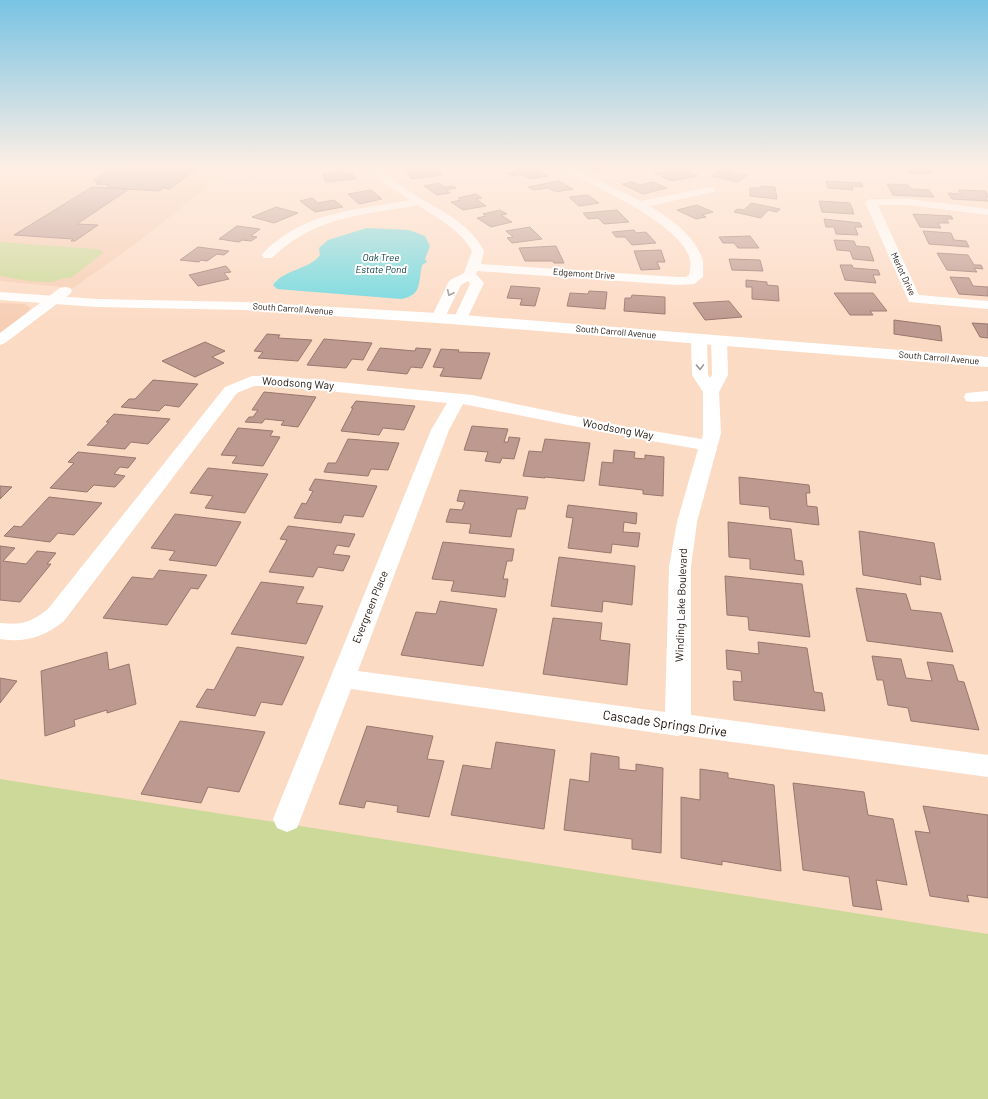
<svg xmlns="http://www.w3.org/2000/svg" width="988" height="1099" viewBox="0 0 988 1099" font-family="Barlow,sans-serif">
	<rect width="100%" height="100%" fill="#fcdbc5"/>
	<path fill="#f6ceb4" d="M0,167H233L134,245L73,288L0,281Z
		M0,303L25,304L30,308L27,313L0,333Z"/>
	<path fill="#ccd999" d="M0,242L96,249L101,250L103,253L71,278C63,277 57,282 49,282C32,282 16,279 0,276Z
		M0,779L988,934V1099H0Z"/>
	<path fill="#70d9df" d="M367,228L409,230L425,236L430,246L425,259L427,262L422,265C418,284 422,295 401,299L277,289L273,285C284,269 309,270 320,255L319,248L328,240Z"/>
	<path fill="#be998f" stroke="#9a766d" d="M120,167H199L170,189L163,188L159,191L106,188L110,185L96,184L101,181H93L110,170L115,171Z
		M433,167L442,175L412,179L406,173L414,172L412,170Z
		M584,167H613L594,171Z
		M900,167H923L932,173L911,174Z
		M534,168L548,176L530,179L521,174L512,176L506,173Z
		M723,168L732,170L729,172L747,175L738,182L710,176Z
		M683,169L698,176L671,181L654,173Z
		M343,171L344,174L352,173L356,179L326,182L322,174Z
		M559,181L573,189L556,192L548,188L534,190L528,187Z
		M826,181L862,183L863,187L852,186L853,190L828,188Z
		M632,182L640,185L653,182L667,188L643,194L622,184Z
		M439,183L444,187L452,186L456,188L446,190L450,193L437,195L424,186Z
		M887,184L908,185L911,189L929,190L934,197L893,195Z
		M761,186L775,187L777,199L750,196V188H761Z
		M92,187L129,189L77,224L98,225L75,241H71L73,239L14,235Z
		M371,190L382,199L359,204L348,194Z
		M958,190L986,191L988,197H985L988,201L952,199L948,193L961,194Z
		M476,194L482,198L476,199L486,206L463,210L451,202L461,200L458,198Z
		M588,195L599,203L579,206L569,197Z
		M312,198L318,203L334,200L343,207L315,212L300,201Z
		M819,201L850,203L854,214L822,212Z
		M751,203L780,209L777,212L768,210L761,218L734,212L737,209L744,210Z
		M697,205L713,212L702,215L706,217L696,219L677,210Z
		M276,207L298,213L274,223L252,217Z
		M500,210L507,214L501,215L512,222L491,227L477,218L486,216L483,214Z
		M617,210L629,222L604,224L598,218L588,219L583,213Z
		M913,214L951,216L953,219H946L949,223H938L941,228L920,227Z
		M824,219L860,223L862,227H855L858,235L836,234L834,227H826Z
		M237,226L260,229L251,236L257,237L251,241L242,240L239,242L219,239Z
		M530,227L542,239L512,243L507,238L513,237L506,231Z
		M634,230L636,233L646,232L656,243L632,245L625,237H616L612,232Z
		M923,231L951,233L954,240L966,241L969,247L929,244Z
		M750,236L759,248H738L734,243H723L719,237Z
		M834,240L854,241L856,246L869,247L874,261L853,259L850,251L837,250Z
		M556,246L564,263H554L553,261H525L519,248Z
		M198,247L229,251L224,255L217,254L207,261L201,260L199,262L180,260Z
		M661,250L665,262H657L660,269L641,270L634,251Z
		M937,253L968,255L974,265H981L983,269L974,268L977,272L947,270Z
		M729,259L760,260L763,271L732,270Z
		M840,265H852L853,268L878,270L880,275H873L876,283L845,280Z
		M226,266L231,272L224,273L229,279L198,286L189,275Z
		M950,277L969,278L973,286L988,287V296L959,294Z
		M746,280L767,282V285L778,286L779,301L752,299V287H746Z
		M511,286L540,288L535,306L520,305L522,299L507,298Z
		M589,291L607,292L605,309L567,306L570,293L588,294Z
		M834,293H873L887,311H870L873,315H850Z
		M632,295L665,297V314L624,311L625,298H631Z
		M729,301L742,317L705,320L693,303Z
		M894,320L940,326L942,341L894,334Z
		M972,323L988,324V338L980,337Z
		M267,334L280,335L278,338L312,340L298,361L258,358L263,352L254,351Z
		M324,339L372,343L363,360L352,359L346,368L307,365Z
		M205,342L225,351L212,357L224,363L195,377L162,361Z
		M380,348L415,351L416,348L431,349L422,368L411,367L407,374L367,370Z
		M441,349L459,350L458,352L490,353L481,379L440,376L444,368L433,367Z
		M153,380L198,384L179,407L165,405L159,411L121,407L129,399H135Z
		M264,392L316,397L298,427L281,425L284,421L265,419L262,423L245,422L249,417H253L258,410H252Z
		M356,401L415,406L404,430L383,428L379,435L341,431L353,408H351Z
		M114,414L170,419L148,444L131,442L125,449L87,445L109,422H106Z
		M472,426L508,429L504,442H508L509,437L520,438L514,459L502,458L500,463L485,461L488,452L464,450Z
		M238,428L273,431L270,436L280,437L263,466L232,463L237,456L221,455Z
		M348,439L399,443L388,470L371,469L368,476L324,472L328,463H336Z
		M545,439L590,443L584,481L545,477V478L523,476L529,451L542,452Z
		M614,450L635,452L634,458L645,459V455L664,457L663,496L643,494V490L599,485L602,462L613,463Z
		M78,452L136,458L128,468L120,467L114,474L125,476L115,487L94,485L87,492L50,488L74,463L68,462Z
		M208,468L268,474L245,513L205,508L213,496L190,493Z
		M739,477L809,485L810,493H806L807,506L817,507L819,525L770,519L769,507L740,504Z
		M315,479L377,486L363,517L344,515L341,523L294,518L302,503L306,504L313,491L309,490Z
		M0,486L12,487L0,499Z
		M460,490L528,497L525,509H517L511,537L469,533L471,524L446,522L450,509L462,510L465,502L457,501Z
		M49,497L102,503L74,535L58,533L50,542L4,536L14,526L21,527Z
		M568,505L637,513L636,524L624,522L623,532L640,533L638,547L612,544L611,553L568,548L573,518L566,517Z
		M175,514L241,522L216,566L169,560L175,551L151,548Z
		M728,522L791,529L795,560L802,561L804,575L750,569V559L729,557Z
		M288,526L355,534L349,547L337,545L333,554L350,556L343,571L318,567L313,577L269,572L287,540L280,539Z
		M859,531L934,543L941,580L920,576L921,585L863,575Z
		M443,542L514,549L512,561H507L503,579H508L505,597L451,591L454,581L432,579Z
		M0,546L15,548L3,561L26,564L37,551L56,553L47,564H51L20,602L0,600Z
		M559,557L635,566L632,605L603,601L602,612L551,606Z
		M159,570L207,575L198,589L191,588L167,625L103,618L132,577L153,579Z
		M725,576L802,584L810,637L749,630L748,617L727,615Z
		M261,582L304,587L296,603L323,606L306,644L231,634Z
		M856,588L906,594L911,610L941,613L953,652L867,641Z
		M440,601L497,609L483,666L401,655L416,612L436,614Z
		M553,618L602,623L600,640L630,644L627,685L543,674Z
		M758,642L807,648L814,692L822,693L825,711L734,700L733,681L742,682L741,671L727,669L726,650L759,654Z
		M237,647L304,657L282,705L261,702L255,716L196,707L207,689L214,690Z
		M107,652L109,670L129,664L136,704L107,713V710L74,720L75,726L45,736L41,671Z
		M872,656L901,659L906,678L932,681L927,662L953,665L958,681L964,682L979,730L911,721L908,708L888,705L883,680H877Z
		M0,678L17,681L0,703Z
		M180,721L265,732L239,792L208,787L201,803L141,794Z
		M367,726L433,736L427,759L444,761L429,817L397,812L398,806L366,801L364,808L339,804Z
		M496,742L555,750L544,829L451,815L463,765L491,769Z
		M591,753L619,757V769L636,771V764L663,768L661,853L632,849V839L564,830L570,779L589,782Z
		M700,769L728,773V778L774,785L781,871L722,861V865L681,858V797L700,800Z
		M793,783L864,792L868,815L893,819L907,885L876,880L882,910L853,906L849,877L803,870Z
		M923,806L988,815V898L967,895L969,902L930,896L915,831L930,833Z"/>
	<g fill="none" stroke-linecap="round" stroke-linejoin="round">
		<path fill="#fff" fill-rule="evenodd" d="M371,167H382C385,171 388,176 392,179C421,204 466,215 484,251L481,264L677,277H686L689,275C690,271 691,264 690,260C684,225 590,183 559,169L558,167H571L641,201L710,187L714,188L715,190L714,192L649,206C670,218 694,235 702,258C704,263 703,271 703,277L694,284L677,285L477,271L476,274L484,283L465,323L460,324L455,323L453,320L470,284L468,281L461,285L443,321L438,322L433,321L431,318L448,283L450,280L464,273L472,251C461,230 437,218 418,205C362,216 316,215 272,258H264L262,255L264,252C307,210 354,211 410,200L384,183Z
			M871,199H909L988,209V215L909,205H878L919,295L988,301V309L909,302L865,202Z
			M65,287L70,288L72,291L70,294L5,343L0,345V333L60,288Z
			M699,334L704,336L707,339L708,375L710,378L712,375L711,341L714,338L719,336L724,338L727,341L728,375L719,392L721,433L697,522L691,567V715L988,755V777L681,735L678,736L351,689L297,828L287,832L277,828L273,819L431,430L447,403L277,386H254L237,393L64,621C44,637 25,643 0,639V623C22,625 30,623 48,609L225,387L252,376H277L472,395L628,427L702,439L703,433V392L692,375L691,339L694,336ZM463,404L628,437L698,449L677,522L669,567L665,712L358,671L449,430Z
			M988,391V401L972,402L966,401L964,397L966,393Z"/>
		<path fill="#fff" fill-rule="evenodd" d="M0,292L97,299L244,302L438,313L988,357V367L438,323L244,310L97,307L0,300Z"/>
	</g>
	<defs><path id="oneway-chevron" d="M-2-3.5L2.5 0L-2 3.5" fill="none" stroke-width="1.6" stroke-linecap="round" stroke-linejoin="round"/></defs>
	<g stroke="#9b9693">
		<use href="#oneway-chevron" transform="translate(450 293) rotate(115)"/>
		<use href="#oneway-chevron" transform="translate(700 367) rotate(88)"/>
	</g>
	<linearGradient id="sky" x2="0" y2="1"><stop stop-color="#78c3e4"/><stop offset="0.52" stop-color="#feefe5"/><stop offset="1" stop-color="#feefe5" stop-opacity="0"/></linearGradient>
	<rect width="988" height="321" fill="url(#sky)"/>
	<g text-anchor="middle" stroke-width="4" stroke-linejoin="round" paint-order="stroke">
		<g font-size="9" fill="#21150e" stroke="#fff">
			<text transform="translate(584 274) rotate(4)" y="3">Edgemont Drive</text>
			<text transform="translate(903 274) rotate(65)" y="3">Merlot Drive</text>
			<text transform="translate(293 309) rotate(4)" y="3">South Carroll Avenue</text>
			<text transform="translate(616 332) rotate(5)" y="3">South Carroll Avenue</text>
			<text transform="translate(939 358) rotate(5)" y="3">South Carroll Avenue</text>
		</g>
		<g font-size="10" font-style="italic" fill="#013639" stroke="#fff">
			<text x="381" y="261">Oak Tree<tspan x="381" dy="12">Estate Pond</tspan></text>
		</g>
		<g font-size="11" fill="#21150e" stroke="#fff">
			<text transform="translate(298 383) rotate(4)" y="4">Woodsong Way</text>
			<text transform="translate(618 429) rotate(11)" y="4">Woodsong Way</text>
			<text transform="translate(681 605) rotate(-88)" y="4">Winding Lake Boulevard</text>
			<text transform="translate(370 607) rotate(-68)" y="4">Evergreen Place</text>
		</g>
		<g font-size="13" fill="#21150e" stroke="#fff">
			<text transform="translate(665 723) rotate(8)" y="5">Cascade Springs Drive</text>
		</g>
	</g>
</svg>
